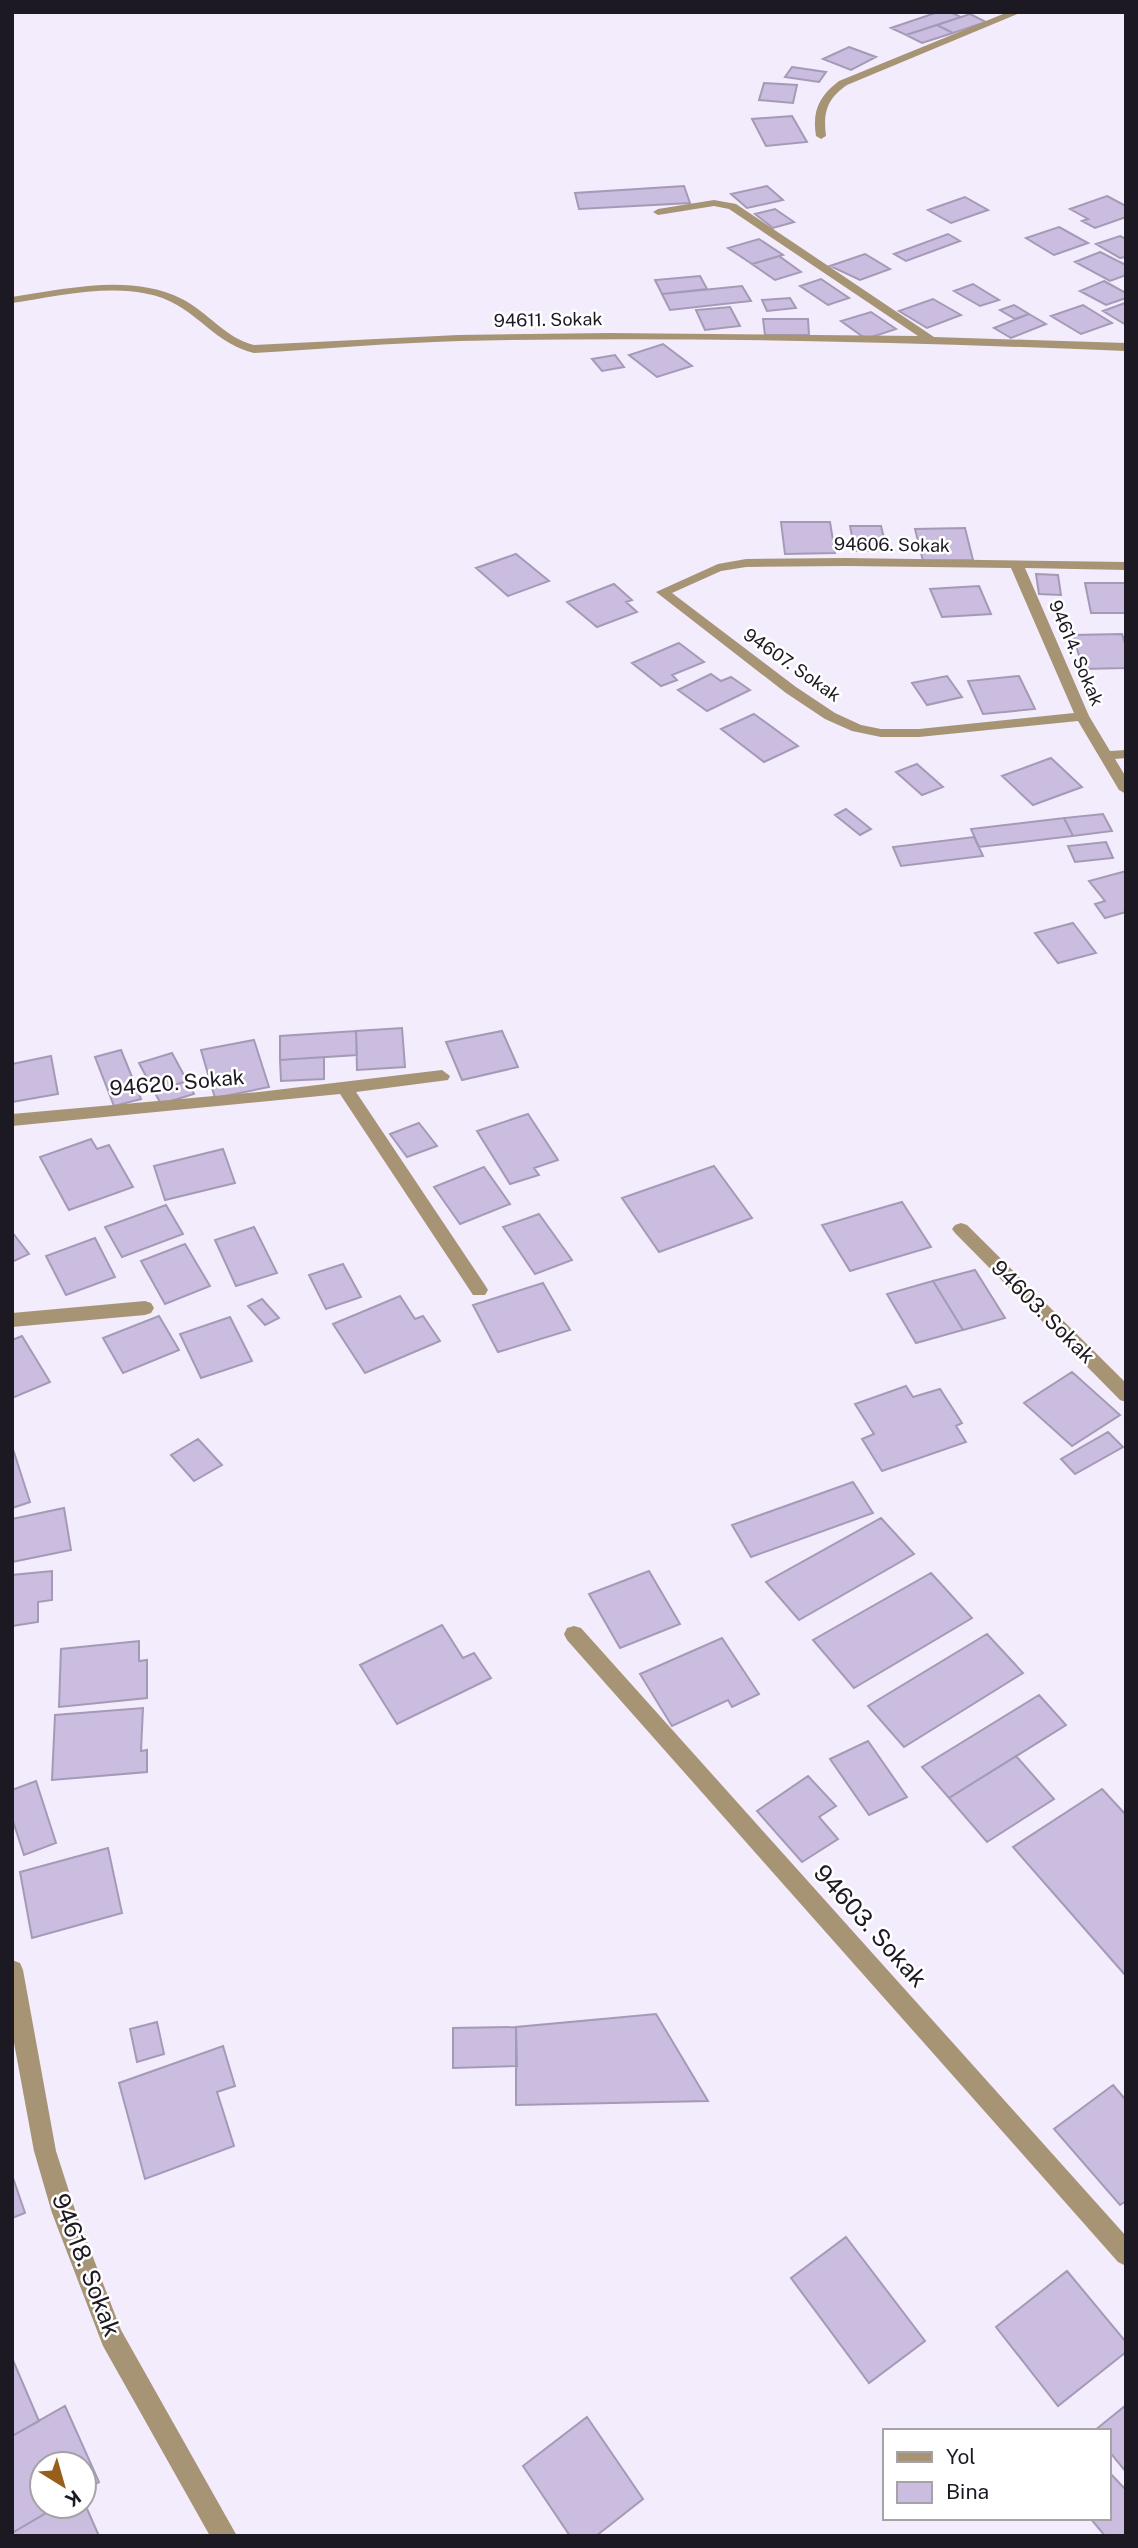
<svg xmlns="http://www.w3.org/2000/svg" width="1138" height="2548" viewBox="0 0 1138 2548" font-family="'Public Sans',sans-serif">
	<rect width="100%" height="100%" fill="#f2ecfd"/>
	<path fill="#cabde0" stroke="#a59ab6" stroke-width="2" d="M938,12H950L961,17L906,35L891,28Z
		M970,14L986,22L953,33L937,25Z
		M937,25L953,33L922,43L906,35Z
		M849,47L876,57L851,70L823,59Z
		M792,67L826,72L819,82L785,77Z
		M764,83L797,85L793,103L759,100Z
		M792,116L807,142L766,146L752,119Z
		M684,186L690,203L579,209L575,193Z
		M767,186L783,200L747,208L731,194Z
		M1107,196L1126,206V217L1095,228L1082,221L1088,219L1070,209Z
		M965,197L988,210L951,223L928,210Z
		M775,209L794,222L773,228L755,214Z
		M1059,227L1088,243L1054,255L1026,238Z
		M948,234L960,241L906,261L894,254Z
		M1120,236L1126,239V257L1120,258L1096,244Z
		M759,239L783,255L752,264L728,248Z
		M1100,252L1126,265V275L1110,281L1075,262Z
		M865,254L890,269L860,280L830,266Z
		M779,256L801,272L775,280L752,264Z
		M700,276L707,289L662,294L655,280Z
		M821,279L849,298L828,305L800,286Z
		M1104,281L1126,293V298L1106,305L1080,291Z
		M973,284L999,300L980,306L954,291Z
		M742,286L751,301L670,310L662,294Z
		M790,298L796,308L767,311L762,300Z
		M933,299L961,315L927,328L899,311Z
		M1125,303L1126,325L1103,311Z
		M1014,305L1029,314L1015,319L1000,310Z
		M1083,305L1112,323L1081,334L1051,316Z
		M730,307L740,326L705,330L696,310Z
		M871,312L896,329L866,339L841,321Z
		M1029,314L1046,324L1011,338L994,328Z
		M763,319H808L809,335H765Z
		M663,344L692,366L657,377L629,355Z
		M615,355L624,367L602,371L592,359Z
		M781,522H830L835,553L785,554Z
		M850,526H881L887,550L855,551Z
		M965,528L973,560L923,561L915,529Z
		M516,554L549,581L508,596L476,568Z
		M1036,574L1058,575L1061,595L1039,594Z
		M1085,583H1126V613H1091Z
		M614,584L632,600L626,602L637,612L597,627L567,602Z
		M979,586L991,614L942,617L930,589Z
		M1122,634L1126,646V668L1083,669L1073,635Z
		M679,643L704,662L672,675L677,680L661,686L632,663Z
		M711,674L721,681L731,677L750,690L707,711L678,690Z
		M947,676L962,697L927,705L912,683Z
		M1019,676L1035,709L983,714L968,681Z
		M754,714L798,746L764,762L721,729Z
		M1051,758L1082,787L1033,805L1002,776Z
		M917,764L943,787L922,795L896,772Z
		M846,809L871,829L860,835L835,815Z
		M1103,814L1112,831L1073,836L1064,818Z
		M1064,818L1073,836L979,847L971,829Z
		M974,837L983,856L901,866L893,847Z
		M1106,842L1113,858L1075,862L1068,846Z
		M1126,871V912L1105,918L1095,904L1105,901L1089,881Z
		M1073,923L1096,953L1058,963L1035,933Z
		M402,1028L405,1067L357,1070L356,1031Z
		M356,1031L357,1055L280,1060V1036Z
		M502,1031L518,1067L462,1080L446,1042Z
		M254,1040L269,1087L215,1098L201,1050Z
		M121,1050L141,1099L114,1106L95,1057Z
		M172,1053L187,1081L154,1091L139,1063Z
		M51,1056L58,1094L12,1102V1064Z
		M324,1057V1079L281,1081L280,1060Z
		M187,1081L194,1094L161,1104L154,1091Z
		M528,1114L558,1160L534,1168L539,1175L510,1184L477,1131Z
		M419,1123L437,1146L407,1157L390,1134Z
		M91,1139L97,1149L109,1145L133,1187L69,1210L40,1157Z
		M223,1149L235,1183L165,1200L154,1166Z
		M714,1166L752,1218L659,1252L622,1198Z
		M484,1167L510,1204L460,1224L434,1187Z
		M902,1202L931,1247L850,1271L822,1225Z
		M166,1205L183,1234L122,1257L105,1227Z
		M539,1214L572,1260L535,1274L503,1227Z
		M254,1227L277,1273L236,1286L215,1240Z
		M12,1232L29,1254L12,1262Z
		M95,1238L115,1277L66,1295L46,1256Z
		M185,1244L210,1286L165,1304L141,1261Z
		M343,1264L361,1297L326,1309L309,1275Z
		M975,1270L1005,1318L963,1330L933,1281Z
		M933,1281L963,1330L916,1343L887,1294Z
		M543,1283L570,1330L498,1352L473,1305Z
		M400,1296L415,1319L423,1316L440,1341L365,1373L333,1324Z
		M262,1299L279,1318L265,1325L248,1306Z
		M159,1316L179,1350L123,1373L103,1338Z
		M230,1317L252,1361L201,1378L180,1334Z
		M22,1336L50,1382L12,1398V1340Z
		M1072,1372L1120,1415L1072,1446L1024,1403Z
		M906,1386L913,1397L940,1389L962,1423L956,1426L966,1442L882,1471L862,1439L874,1434L855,1404Z
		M1108,1432L1123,1447L1075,1474L1061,1459Z
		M198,1439L222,1465L194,1481L171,1455Z
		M12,1446L30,1502L12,1508Z
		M853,1482L873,1513L751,1557L732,1525Z
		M64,1508L71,1550L12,1562V1519Z
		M881,1518L914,1554L799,1620L766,1582Z
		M52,1571V1600L38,1602V1622L12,1626V1575Z
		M649,1571L680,1624L620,1648L589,1594Z
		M931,1573L972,1618L854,1688L813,1640Z
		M442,1625L463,1658L474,1653L491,1678L397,1724L360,1665Z
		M987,1634L1023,1673L904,1747L868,1706Z
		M722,1638L759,1694L732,1707L728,1700L672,1726L640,1674Z
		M139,1641V1661L147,1660V1698L59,1707L61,1649Z
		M1039,1695L1066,1725L949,1798L922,1767Z
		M143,1708L141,1751L147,1750V1772L52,1780L55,1715Z
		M868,1741L907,1797L869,1815L830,1759Z
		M1016,1756L1054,1799L987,1842L949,1798Z
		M808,1776L836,1806L819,1817L838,1839L802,1862L757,1811Z
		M36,1781L56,1843L24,1855L12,1818V1790Z
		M1102,1789L1126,1815V1976L1013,1847Z
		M108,1848L122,1913L32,1938L20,1872Z
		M656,2014L708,2101L516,2105V2027Z
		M157,2022L164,2054L137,2062L130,2029Z
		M516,2027L517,2066L453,2068V2028Z
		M223,2046L235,2086L217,2092L234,2146L145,2179L119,2083Z
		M1113,2085L1126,2100V2201L1120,2205L1054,2129Z
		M12,2175L25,2213L12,2218Z
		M846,2237L925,2341L869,2383L791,2278Z
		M1067,2271L1126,2342V2352L1058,2406L996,2327Z
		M12,2358L39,2421L12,2436Z
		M1126,2405V2472L1108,2450V2431H1094Z
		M65,2406L99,2482L84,2491V2464H42V2506H58L12,2533V2436Z
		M587,2417L643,2499L596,2536H570L523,2466Z
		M1108,2471L1126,2490V2536H1105L1090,2518H1108Z
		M84,2502L99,2536H12V2533L58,2506H84Z"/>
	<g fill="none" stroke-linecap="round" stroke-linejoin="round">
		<path fill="#a79475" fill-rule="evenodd" d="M1008,12H1022L847,85C827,99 823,112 826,136L821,139L816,136C812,111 819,96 839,81Z
			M714,200L736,204L934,337L1126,343V351C904,342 682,336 460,341C391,343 323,349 254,353C219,344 206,322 177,305C130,278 63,296 12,303V297C66,289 131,273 182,299C208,312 225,338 254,345L458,335L609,333L918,336L729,209L714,206L658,215L653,212L658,209Z
			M846,558L1126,562V570L1025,568L1089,716L1110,751L1126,750V758L1115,759L1126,777V794L1119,790L1078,721L919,737H881L852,731L825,719L786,693L656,592L718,564L746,559ZM846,566L1011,568L1074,713L919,729H881L861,725L835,713L796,687L672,593L721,571L746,567Z
			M442,1070L450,1076L448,1080L356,1092L485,1285L488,1290L485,1295H473L340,1094L12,1126V1114L259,1092Z
			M961,1223L967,1225L1126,1383V1402L1120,1400L955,1233L952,1229L955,1225Z
			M145,1301L151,1303L154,1308L151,1313L145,1315L12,1327V1313Z
			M574,1626L581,1628L1126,2236V2266L1118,2262L567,1640L564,1634L567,1628Z
			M12,1960L20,1963L23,1970L56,2151L76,2213L121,2330L237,2536H210L103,2346L52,2213L34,2151L12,2032Z"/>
	</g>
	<g text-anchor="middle" stroke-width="5" stroke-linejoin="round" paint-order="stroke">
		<g font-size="18" fill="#1d1923" stroke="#fff">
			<text transform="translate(548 320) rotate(-1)" y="6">94611. Sokak</text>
			<text transform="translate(892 545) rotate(1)" y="6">94606. Sokak</text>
			<text transform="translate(1076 653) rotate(67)" y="6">94614. Sokak</text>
			<text transform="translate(792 665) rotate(35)" y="6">94607. Sokak</text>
		</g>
		<g font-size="21" fill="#1d1923" stroke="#fff">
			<text transform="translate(177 1083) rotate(-5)" y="7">94620. Sokak</text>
			<text transform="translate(1043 1312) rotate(45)" y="7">94603. Sokak</text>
		</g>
		<g font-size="24" fill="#1d1923" stroke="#fff">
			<text transform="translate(870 1926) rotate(48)" y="8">94603. Sokak</text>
			<text transform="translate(86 2265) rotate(69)" y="8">94618. Sokak</text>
		</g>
	</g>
	<rect width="1138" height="2548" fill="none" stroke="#1d1923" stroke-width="28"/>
	<rect x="883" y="2429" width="228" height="91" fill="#ffffff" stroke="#a5a3a7" stroke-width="2"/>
	<rect x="897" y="2452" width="35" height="10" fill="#a79475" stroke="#a5a3a7" stroke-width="2"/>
	<text x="946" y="2464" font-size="21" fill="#1d1923">Yol</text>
	<rect x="897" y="2482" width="35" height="21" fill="#cabde0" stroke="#a5a3a7" stroke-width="2"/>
	<text x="946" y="2499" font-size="21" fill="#1d1923">Bina</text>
	<g transform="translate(63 2485) rotate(143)"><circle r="33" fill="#ffffff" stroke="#a5a3a7" stroke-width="2"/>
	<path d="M0-5L12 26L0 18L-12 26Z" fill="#985f1c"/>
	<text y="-10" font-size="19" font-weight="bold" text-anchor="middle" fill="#1d1923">K</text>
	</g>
</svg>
